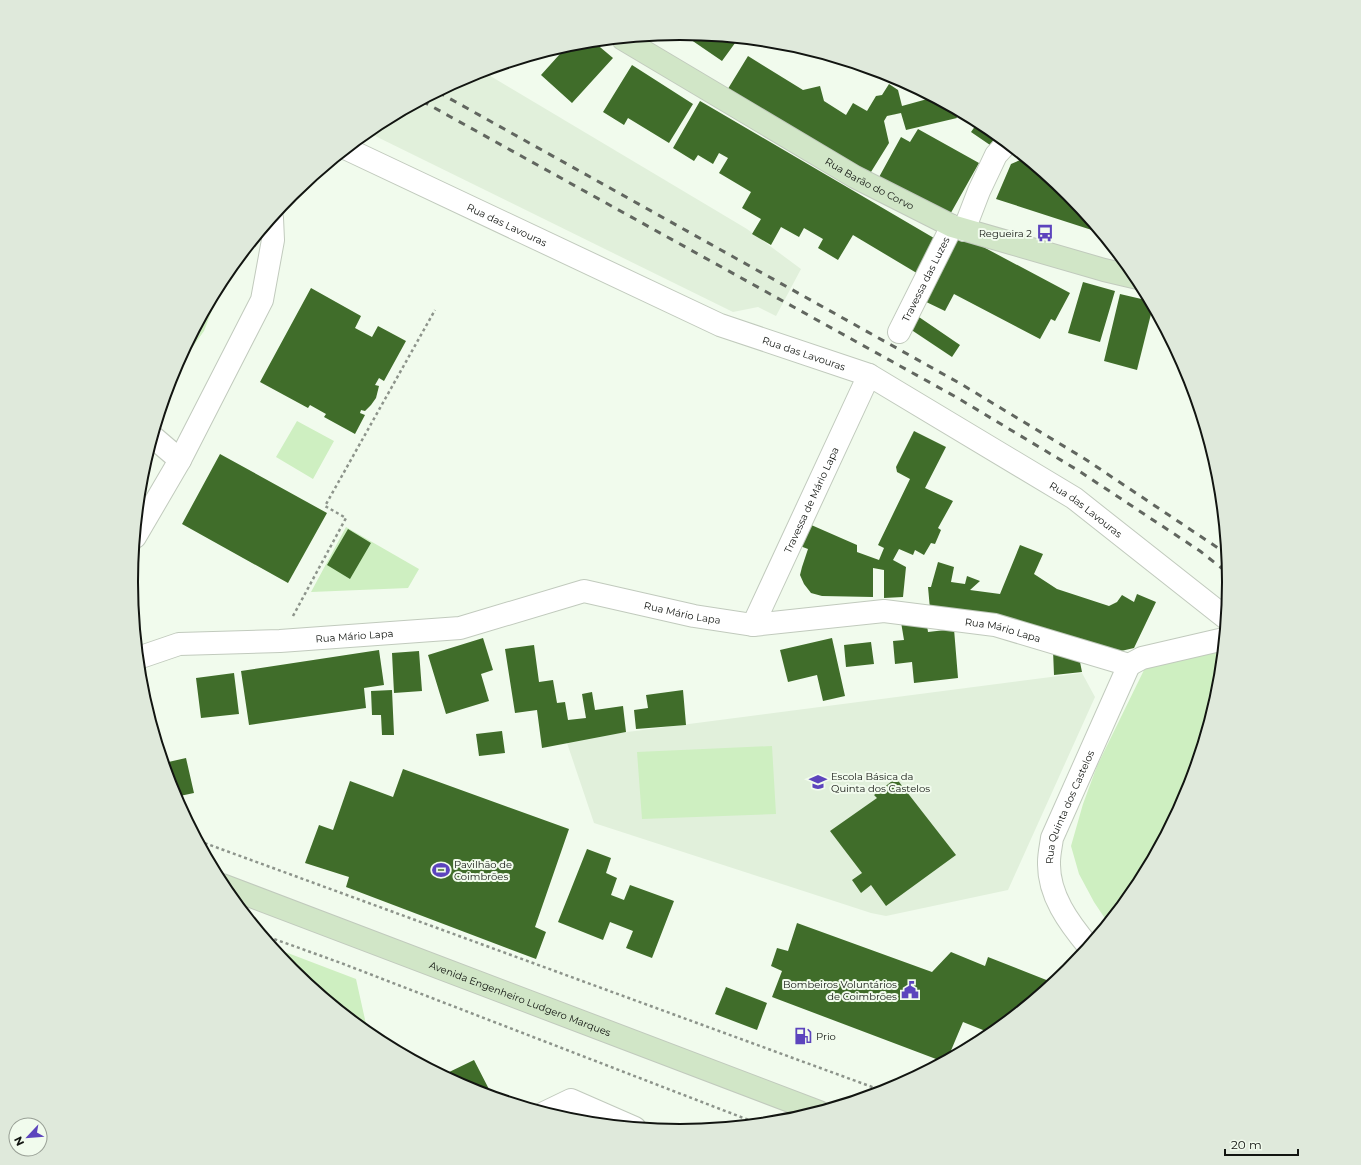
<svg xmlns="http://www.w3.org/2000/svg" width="1361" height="1165" viewBox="0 0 1361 1165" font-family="Montserrat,sans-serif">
	<rect width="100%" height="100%" fill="#f1fbed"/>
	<path fill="#e1f0db" d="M482,71L747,229L801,269L776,316L758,307L733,312L367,132L375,125L470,75Z
		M1082,673L1095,697L1008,890L886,916L871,913L594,823L566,740Z"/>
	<path fill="#ceefc1" d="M221,283L220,289L204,331L174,373H173Z
		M297,421L334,441L313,479L276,457Z
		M346,527L419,569L408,588L311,592Z
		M1223,650L1219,690L1188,793L1137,888L1108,923L1094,902L1079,874L1071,846L1083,804L1097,766L1144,670L1162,658Z
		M772,746L776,814L642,819L637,752Z
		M272,947L356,979L368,1033L292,971Z"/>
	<path fill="#406d2a" d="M681,33L738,39L722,61Z
		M594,42L613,58L572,103L541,75L568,45Z
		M748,56L803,90L820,86L824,101L846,115L853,103L867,111L876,96L882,95L889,84L898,90L902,106L931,98L955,113L957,118L906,130L901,113L887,116L884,121L889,143L866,180L726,92Z
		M632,65L693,104L669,143L628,118L624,125L603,112Z
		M700,101L939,241L920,275L853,235L838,260L818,248L823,239L804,228L799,237L781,227L771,245L752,234L761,219L742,208L751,192L719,173L728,158L719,153L713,164L698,155L694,161L673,148Z
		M978,122L986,126L997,135L990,145L971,132Z
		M918,129L979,163L948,218L878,179L901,137L910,142Z
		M1025,158L1069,194L1101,233L996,199L1011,164Z
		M955,232L1070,293L1055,321L1051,319L1040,339L954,294L945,311L920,299Z
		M1083,282L1115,291L1100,342L1068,333Z
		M311,288L361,316L355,328L372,337L378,326L406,341L384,381L379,378L375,385L379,386L376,398L371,405L365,411L361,410L360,413L365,415L355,434L324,417L326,414L310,405L308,408L260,382Z
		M1120,294L1150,301L1153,306L1137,370L1104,361Z
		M916,315L960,345L952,357L907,327Z
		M1187,370L1188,372L1191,381L1185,379Z
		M914,431L946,447L925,488L953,501L938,528L941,530L935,544L931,543L924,555L915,550L913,555L899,549L893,560L906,567L903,597L884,598V570L873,568V597L822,596L811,593L804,584L800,575L802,567L808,549L800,546L809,524L857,545V552L879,560L884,548L878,545L910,479L897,472L896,467Z
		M220,454L327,513L288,583L182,524Z
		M348,529L371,543L350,579L327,565Z
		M1020,545L1043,554L1034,574L1057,589L1109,606L1117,602L1122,595L1134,602L1137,594L1156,602L1134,648L1121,651L930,609L928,587H931L938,562L954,567L951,582L965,584L967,576L980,581L970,590L1000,594Z
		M926,619L928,632L954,629L958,678L914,683L912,662L895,664L893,641L904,640L901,622Z
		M483,638L493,670L481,674L489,701L446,714L428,655Z
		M832,638L845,696L823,701L817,675L788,682L780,650Z
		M871,642L874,664L846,667L844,645Z
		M534,645L539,682L553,680L557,703L565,702L568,720L586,718L582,694L592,692L595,710L623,706L626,732L542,748L537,710L515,713L505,649Z
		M379,650L384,685L364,688L366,708L249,725L241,671Z
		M1053,650L1079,657L1082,672L1054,675Z
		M419,651L422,691L394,693L392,653Z
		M234,673L239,714L201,718L196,678Z
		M392,690L394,735H382L381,715H372L371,691Z
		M683,690L686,725L636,729L634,710L648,708L646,695Z
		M502,731L505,753L479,756L476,734Z
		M186,758L194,793L175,797L164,763Z
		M403,769L569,829L535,927L546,932L536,959L346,887L349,877L305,863L319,825L333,830L350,781L393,797Z
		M896,778L956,855L886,906L871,885L861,893L852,880L862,873L830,831L877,798L874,795Z
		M587,849L611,858L606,873L617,878L611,895L624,900L630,885L674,901L652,958L626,948L633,931L610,922L603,940L558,922Z
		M797,923L932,972L951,952L985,966L988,957L1054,983L993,1034L963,1022L947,1060L944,1062L772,997L782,971L771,966L777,948L788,951Z
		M1064,967L1070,970L1059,980Z
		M726,987L767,1003L757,1030L715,1014Z
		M474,1060L493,1097L470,1090L443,1075Z"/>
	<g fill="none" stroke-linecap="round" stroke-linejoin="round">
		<g stroke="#c1cabd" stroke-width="24">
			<g id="minor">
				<path id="s1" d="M347,149L720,325L869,375L1074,498L1226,618"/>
				<path d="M964,230L979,191L996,155L1007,143"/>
				<path id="s2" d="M899,332L952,226"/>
				<path d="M153,437L180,460"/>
				<path d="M135,537L180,460L262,300L273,240L272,218"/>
				<path id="s3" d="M753,625L869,375"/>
				<path id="s4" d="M138,658L179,644L280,641L460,628L584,591L694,616L753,625L884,611L995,625L1129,665L1142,658L1224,639"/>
				<path id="s5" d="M1089,947C1069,923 1048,895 1049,862C1049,854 1051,846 1052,838L1129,665"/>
				<path d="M544,1113L571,1100L635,1128"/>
			</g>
		</g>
		<g stroke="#c1cabd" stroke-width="24">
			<g id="secondary">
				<path id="s6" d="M623,39L855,177L952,226L1104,270L1138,278"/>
				<path id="s7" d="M222,885L819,1112"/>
			</g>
		</g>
		<path stroke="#8d948b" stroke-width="2.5" stroke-dasharray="3 3" stroke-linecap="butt" d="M293,616L346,518L325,506L435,310
			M199,841L875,1088L883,1093
			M263,935L341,963L759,1124"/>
		<use href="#minor" stroke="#fff" stroke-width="22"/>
		<use href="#secondary" stroke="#d1e6c7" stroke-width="22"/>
		<path stroke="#61665f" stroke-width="3" stroke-dasharray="7 7" stroke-linecap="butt" d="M438,92L961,384L1085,459L1227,554
			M422,101L956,397L1079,471L1200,551L1229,574"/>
	</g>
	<defs>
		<g id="bus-bare" transform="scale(1.38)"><path d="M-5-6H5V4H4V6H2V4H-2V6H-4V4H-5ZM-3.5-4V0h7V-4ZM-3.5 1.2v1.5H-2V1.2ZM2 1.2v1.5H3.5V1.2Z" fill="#5c44bd" stroke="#f1fbed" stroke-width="2.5" paint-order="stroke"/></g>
		<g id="school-bare" transform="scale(1.38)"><path d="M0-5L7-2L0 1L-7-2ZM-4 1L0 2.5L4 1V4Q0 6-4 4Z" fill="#5c44bd" stroke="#f1fbed" stroke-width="2.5" paint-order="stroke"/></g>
		<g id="stadium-bare" transform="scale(1.38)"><path d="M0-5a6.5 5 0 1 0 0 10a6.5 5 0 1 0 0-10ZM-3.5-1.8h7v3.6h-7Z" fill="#5c44bd" stroke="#f1fbed" stroke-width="2.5" paint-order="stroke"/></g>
		<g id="civic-bare" transform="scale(1.38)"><path d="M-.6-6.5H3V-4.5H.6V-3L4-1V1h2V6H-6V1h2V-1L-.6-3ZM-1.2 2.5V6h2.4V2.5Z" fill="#5c44bd" stroke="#f1fbed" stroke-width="2.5" paint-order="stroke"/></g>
		<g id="fuel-bare" transform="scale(1.38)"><path d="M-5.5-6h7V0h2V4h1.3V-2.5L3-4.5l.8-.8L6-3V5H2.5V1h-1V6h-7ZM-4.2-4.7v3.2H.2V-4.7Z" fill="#5c44bd" stroke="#f1fbed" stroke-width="2.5" paint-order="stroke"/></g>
	</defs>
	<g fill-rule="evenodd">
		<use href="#bus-bare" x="1045" y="233"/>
		<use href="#school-bare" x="818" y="782"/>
		<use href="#stadium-bare" x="441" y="870"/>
		<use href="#civic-bare" x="910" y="990"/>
		<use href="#fuel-bare" x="803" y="1036"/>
	</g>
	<g text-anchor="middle" stroke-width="4" stroke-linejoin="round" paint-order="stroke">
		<g font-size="10" fill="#121511" stroke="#f1fbed">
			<text dy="4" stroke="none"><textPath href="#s6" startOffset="286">Rua Barão do Corvo</textPath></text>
			<text dy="4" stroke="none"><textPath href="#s1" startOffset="177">Rua das Lavouras</textPath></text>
			<text dy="4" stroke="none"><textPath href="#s2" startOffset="59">Travessa das Luzes</textPath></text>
			<text dy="4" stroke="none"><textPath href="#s1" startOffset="501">Rua das Lavouras</textPath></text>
			<text dy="4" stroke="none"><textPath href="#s3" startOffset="138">Travessa de Mário Lapa</textPath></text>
			<text dy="4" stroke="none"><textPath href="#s1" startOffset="825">Rua das Lavouras</textPath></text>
			<text dy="4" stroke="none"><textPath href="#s4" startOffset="555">Rua Mário Lapa</textPath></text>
			<text dy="4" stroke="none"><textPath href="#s4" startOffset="879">Rua Mário Lapa</textPath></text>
			<text dy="4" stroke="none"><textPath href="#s4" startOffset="219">Rua Mário Lapa</textPath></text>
			<text dy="4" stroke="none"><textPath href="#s5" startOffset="155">Rua Quinta dos Castelos</textPath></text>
			<text dy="4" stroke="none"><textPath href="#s7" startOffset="319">Avenida Engenheiro Ludgero Marques</textPath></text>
		</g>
		<g font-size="10" fill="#121511" stroke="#f1fbed" text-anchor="start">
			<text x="1032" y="237" text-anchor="end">Regueira 2</text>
			<text x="831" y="780">Escola Básica da<tspan x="831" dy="12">Quinta dos Castelos</tspan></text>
			<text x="454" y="868">Pavilhão de<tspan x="454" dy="12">Coimbrões</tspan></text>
			<text x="897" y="988" text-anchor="end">Bombeiros Voluntários<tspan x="897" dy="12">de Coimbrões</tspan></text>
			<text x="816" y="1040">Prio</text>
		</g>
	</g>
	<path d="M0 0H1361V1165H0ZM138 582a542 542 0 1 1 1084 0a542 542 0 1 1-1084 0Z" fill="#dfe9db" fill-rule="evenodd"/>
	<path fill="none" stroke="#121511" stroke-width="2" d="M138 582a542 542 0 1 1 1084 0a542 542 0 1 1-1084 0Z"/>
	<g transform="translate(28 1137) rotate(244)"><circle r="19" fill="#f1fbed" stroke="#989f95"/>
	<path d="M0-3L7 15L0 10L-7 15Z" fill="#5c44bd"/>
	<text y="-6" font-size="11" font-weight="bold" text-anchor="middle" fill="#121511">N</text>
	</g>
	<path d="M1225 1149v6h73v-6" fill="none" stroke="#121511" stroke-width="2"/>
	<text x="1231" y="1149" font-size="12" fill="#121511" stroke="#f1fbed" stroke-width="3" paint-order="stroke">20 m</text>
</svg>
